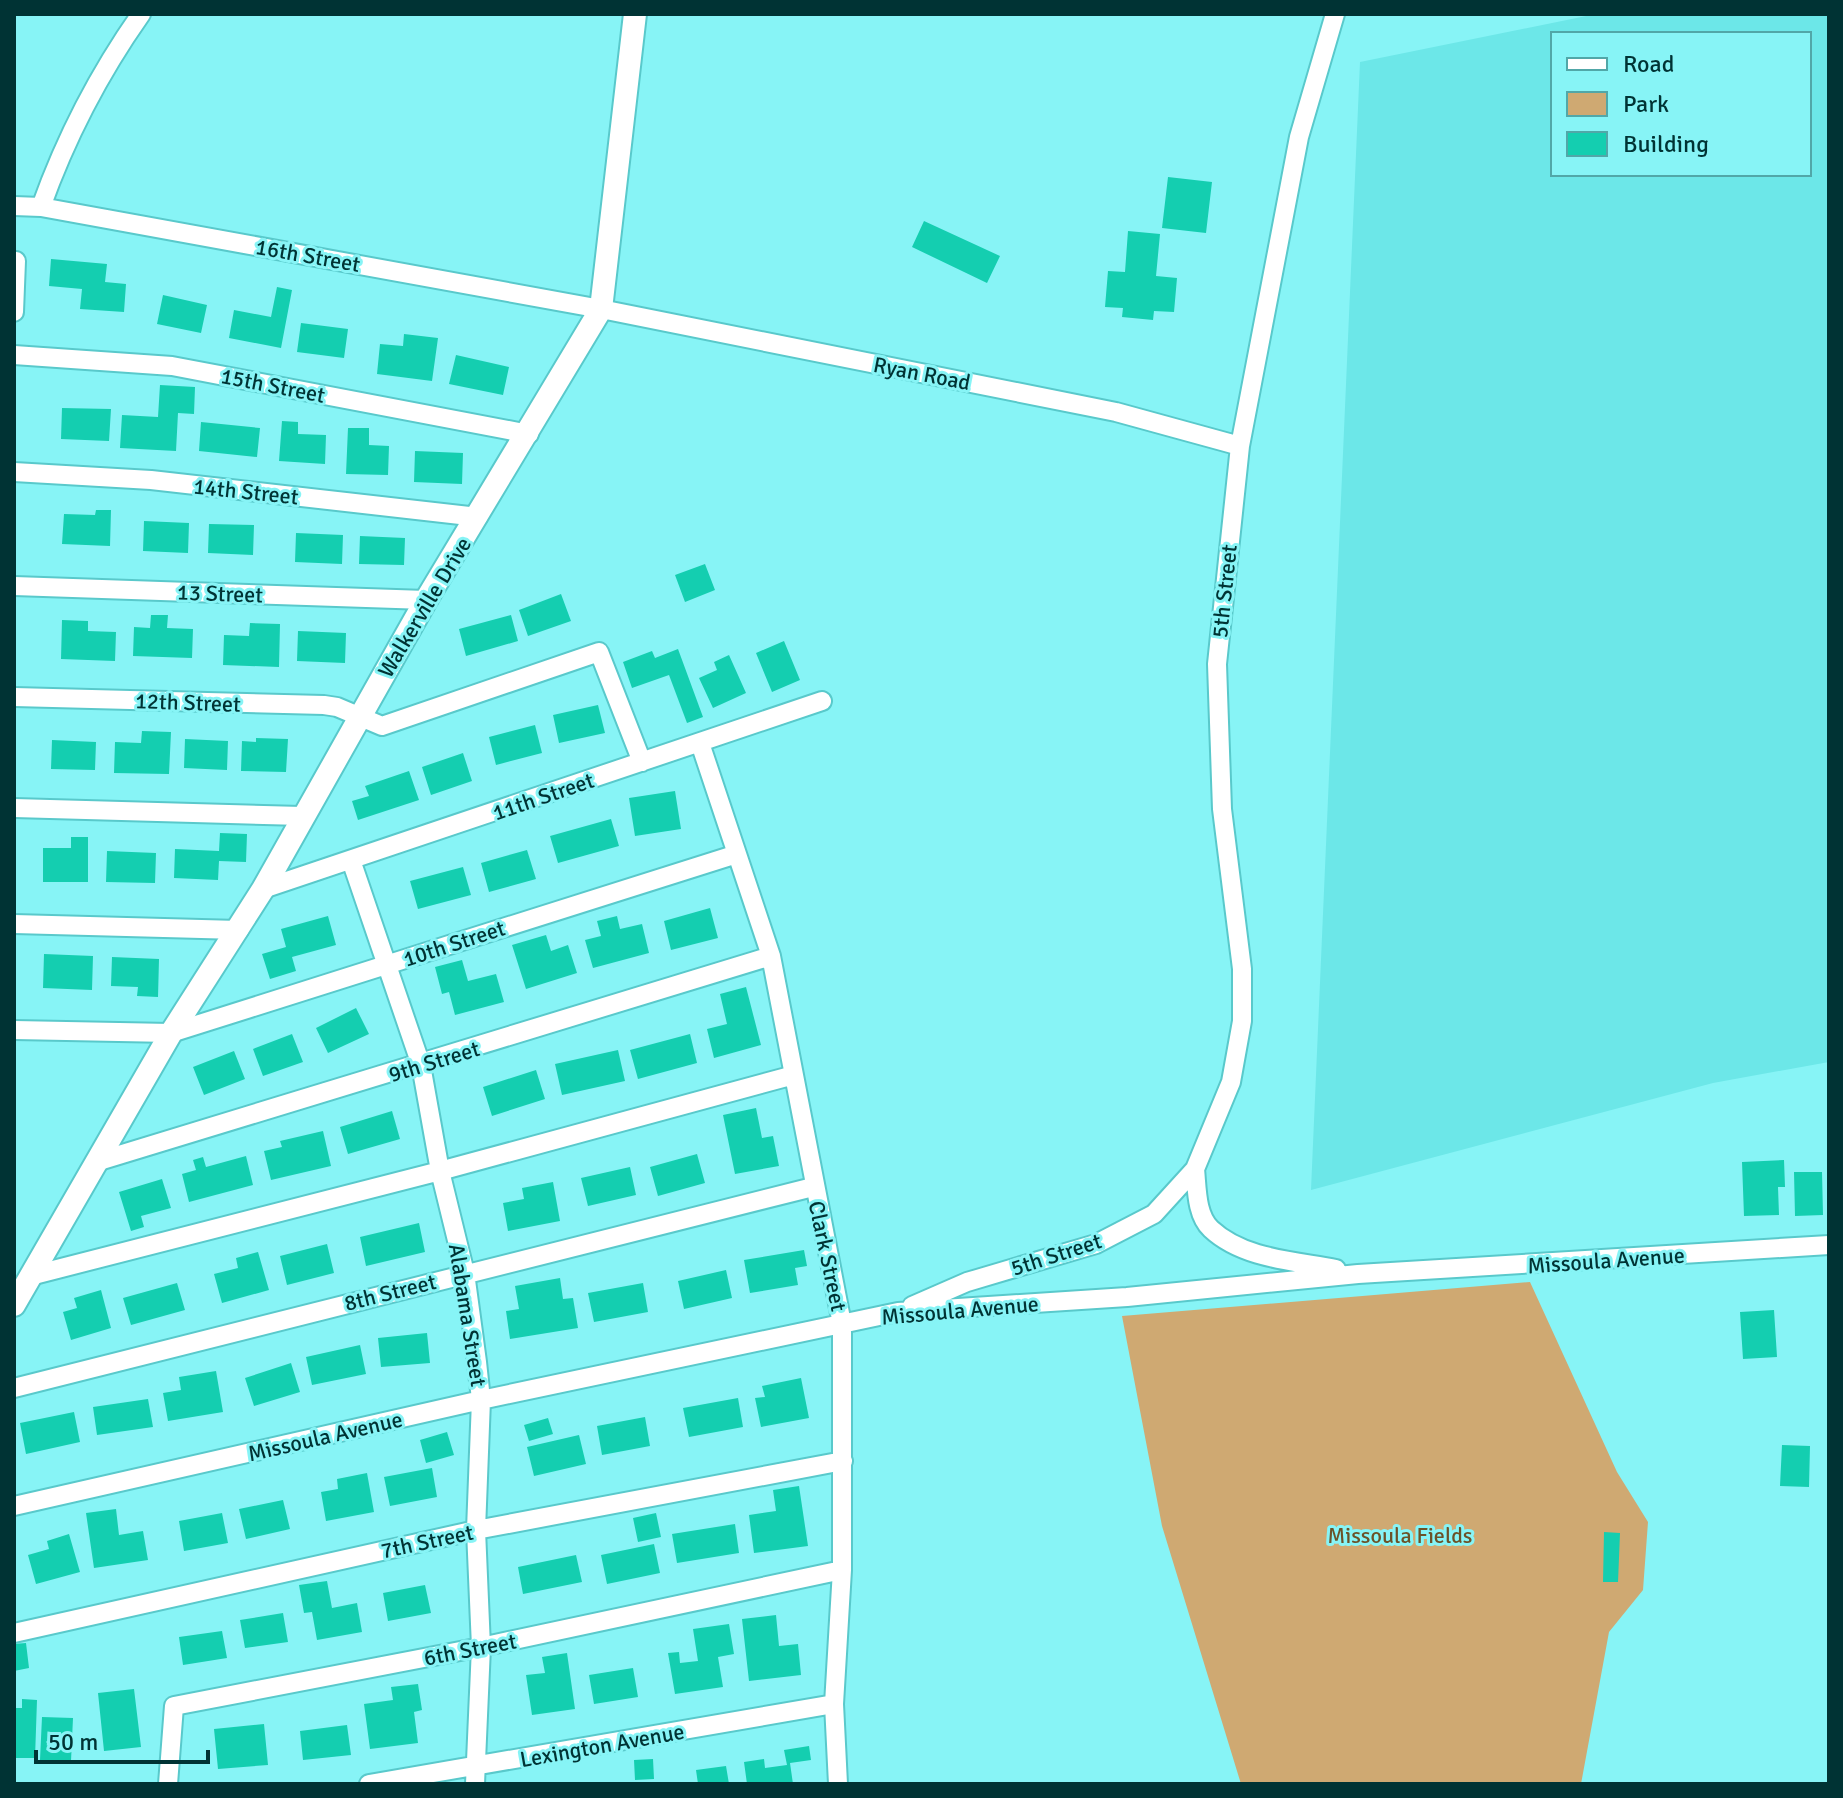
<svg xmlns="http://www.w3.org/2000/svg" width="1843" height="1798" viewBox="0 0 1843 1798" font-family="Signika,sans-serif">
	<rect width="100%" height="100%" fill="#87f4f6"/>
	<path fill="#6ce7e8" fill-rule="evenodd" d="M1596,14H1829V1062L1713,1083L1311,1190L1360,62ZM1553,34H1809V174H1553Z"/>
	<path fill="#cfa972" d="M1530,1282L1617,1472L1648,1522L1643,1590L1609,1632L1581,1784H1241L1162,1526L1122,1316Z"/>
	<path fill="#14ceb0" d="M1168,177L1212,182L1206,233L1162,228Z
		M924,221L1000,256L987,283L912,247Z
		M1128,231L1160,234L1156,276L1177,278L1174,312L1154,311L1153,320L1122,317L1123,308L1105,307L1108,271L1125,272Z
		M51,259L107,264L105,282L126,284L124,312L80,309L82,289L49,286Z
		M277,287L292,290L281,348L229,338L234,310L271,317Z
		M163,295L207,305L201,333L157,324Z
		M301,323L348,329L344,358L297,352Z
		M404,334L438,338L432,381L377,374L380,344L403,346Z
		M456,355L509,367L503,395L449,384Z
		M160,385L195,387L194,414L178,413L176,451L120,448L122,415L158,417Z
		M62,408L111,409L109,441L61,439Z
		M282,421L298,422V434L326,435L325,464L279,461Z
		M201,422L260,428L257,457L199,451Z
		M348,428H369V445L389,446L388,475L346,474Z
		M415,451L463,453L462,484L414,482Z
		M96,510H111L110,546L62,544L64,514L95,515Z
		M144,521L189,523L188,553L143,551Z
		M209,524L254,525L253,555L208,553Z
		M296,533L343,535L342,564L295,562Z
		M360,536L405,538L404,565L359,564Z
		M705,564L715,590L685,602L675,575Z
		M561,594L571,621L528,636L519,610Z
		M151,615H168L167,628L193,629L192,658L133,656L134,627L150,628Z
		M511,615L518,641L466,656L459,629Z
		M62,620L88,621V631L116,632L115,661L61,659Z
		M250,623L280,624L279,667L223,665L224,635L249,636Z
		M298,631L346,633L345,663L297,661Z
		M784,641L800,680L772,692L756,653Z
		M678,649L703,717L687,723L669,675L632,688L623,662L652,651L655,658Z
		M729,655L746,693L713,708L699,678L717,670L714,662Z
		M598,705L605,733L559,743L553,715Z
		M535,725L542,753L496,765L489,737Z
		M142,731L171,732L169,774L114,773L115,742L141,743Z
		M256,738L288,739L286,772L241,771L242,741L256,742Z
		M185,739L228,741L227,770L184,768Z
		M52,740L96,742L95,770L51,769Z
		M463,753L472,781L431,795L422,767Z
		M409,771L419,800L358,820L352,801L369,796L365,786Z
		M675,791L681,829L635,836L629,798Z
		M611,819L619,846L558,863L550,836Z
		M220,833L247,834L246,862L219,861L218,880L174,878L175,849L219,851Z
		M71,837H88V882H43V848H71Z
		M527,850L536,879L489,892L481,863Z
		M107,851L156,853L155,883L106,882Z
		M463,867L471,895L418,909L410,881Z
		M710,908L718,938L671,950L664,921Z
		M328,916L336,945L292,957L296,971L270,979L262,954L286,947L281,929Z
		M617,916L620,929L642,924L649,953L593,968L585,940L601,936L597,921Z
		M546,935L551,951L568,945L577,973L526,989L512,945Z
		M44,954L93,956L92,990L43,988Z
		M112,957L159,959L158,997L137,996L138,987L111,986Z
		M462,960L468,981L496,974L504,1002L455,1015L449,992L442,994L435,967Z
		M746,987L761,1045L714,1058L707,1029L727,1024L720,994Z
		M356,1008L369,1034L328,1053L316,1028Z
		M292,1034L303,1062L263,1076L253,1049Z
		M690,1034L697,1063L638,1079L630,1050Z
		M618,1050L625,1081L562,1095L555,1064Z
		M234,1051L245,1079L204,1095L193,1067Z
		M536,1070L545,1099L492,1116L483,1087Z
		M756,1108L762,1138L773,1136L779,1166L735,1174L723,1115Z
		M392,1111L400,1139L348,1154L340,1127Z
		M323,1131L331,1166L271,1180L264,1151L282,1147L280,1141Z
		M697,1154L705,1183L658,1196L650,1167Z
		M246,1156L253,1185L189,1202L182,1174L196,1170L193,1160L203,1157L206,1167Z
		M1784,1160L1785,1187H1778L1779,1215L1744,1216L1742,1162Z
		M630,1167L636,1195L588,1206L581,1178Z
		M1794,1172H1822L1823,1215L1795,1216Z
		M162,1179L171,1208L141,1216L144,1227L131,1231L119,1192Z
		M553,1182L560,1221L508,1231L503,1203L524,1199L522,1188Z
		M419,1223L425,1252L366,1266L360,1237Z
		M327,1244L334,1273L287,1285L280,1256Z
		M804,1250L807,1266L795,1268L798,1285L750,1293L744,1260Z
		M258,1252L269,1290L222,1303L214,1274L238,1268L236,1258Z
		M726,1270L732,1298L684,1309L678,1281Z
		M560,1278L563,1299L573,1298L578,1328L510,1339L506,1311L519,1309L515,1286Z
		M177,1283L185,1310L131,1325L123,1298Z
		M643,1283L648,1312L594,1322L588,1293Z
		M101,1290L111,1328L71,1340L63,1312L77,1308L74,1298Z
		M1774,1310L1777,1357L1743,1359L1740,1312Z
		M427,1333L430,1363L381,1367L378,1338Z
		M360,1345L366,1374L312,1385L306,1357Z
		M291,1363L300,1392L254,1406L245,1378Z
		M216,1371L223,1412L168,1421L163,1393L181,1390L179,1377Z
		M801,1378L809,1418L761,1427L755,1398L765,1397L762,1386Z
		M738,1398L743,1427L689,1437L683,1408Z
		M148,1399L153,1427L97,1435L93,1407Z
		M74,1412L80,1442L26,1454L20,1423Z
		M645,1417L650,1446L602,1455L597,1426Z
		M548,1418L553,1434L529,1441L524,1425Z
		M447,1432L454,1455L426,1463L420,1440Z
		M579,1435L586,1464L534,1476L527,1447Z
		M1782,1445L1810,1446L1809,1487L1780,1486Z
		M432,1468L437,1497L390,1506L384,1477Z
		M367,1473L374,1512L326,1521L321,1492L338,1489L337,1479Z
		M799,1486L808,1546L754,1553L749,1515L776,1511L773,1490Z
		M283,1500L290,1529L246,1539L239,1509Z
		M116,1509L119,1535L143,1531L148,1560L94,1568L86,1513Z
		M222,1513L228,1543L184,1551L179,1521Z
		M656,1513L661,1537L638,1542L633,1518Z
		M735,1524L739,1553L677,1563L672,1534Z
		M1604,1532L1620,1533L1618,1582H1603Z
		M69,1534L80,1572L36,1584L28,1555L49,1549L47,1541Z
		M654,1544L660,1573L607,1584L601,1555Z
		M576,1555L582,1582L523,1594L518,1567Z
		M327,1581L332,1608L357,1603L362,1632L317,1640L312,1612L304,1613L299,1585Z
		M425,1585L431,1613L388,1621L383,1593Z
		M283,1613L288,1642L245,1648L240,1620Z
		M776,1615L779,1646L798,1644L801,1675L749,1681L742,1619Z
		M729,1624L734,1654L718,1657L723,1687L675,1694L668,1653L679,1652L680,1663L698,1661L693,1629Z
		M222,1631L227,1658L183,1665L179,1637Z
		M26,1643L29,1668L14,1671V1644Z
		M567,1653L575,1709L532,1715L526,1675L545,1673L542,1657Z
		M633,1668L638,1697L594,1704L589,1675Z
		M418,1684L422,1710L414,1712L418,1743L370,1749L364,1704L393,1700L391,1687Z
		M134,1689L141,1747L104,1751L98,1693Z
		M22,1699L37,1700L35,1758H14V1708H22Z
		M42,1717L73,1718L71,1761L40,1760Z
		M264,1724L268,1765L218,1769L214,1729Z
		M347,1725L351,1755L303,1760L300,1731Z
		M809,1746L811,1760L790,1763L793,1784H747L744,1762L764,1759L765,1768L787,1765L784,1750Z
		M653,1759L654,1779L635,1780L634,1760Z
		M726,1766L729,1784H698L696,1770Z"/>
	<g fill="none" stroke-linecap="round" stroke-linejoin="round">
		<g stroke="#59c9cb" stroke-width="22">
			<path id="minor" d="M14,206L41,207L601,309L1116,412L1240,446
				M41,207C66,137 98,75 141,14
				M14,312L16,261
				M14,355L172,366L529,434
				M14,472L151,480L478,517
				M14,586L426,600
				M14,697L324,705L337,707L382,726L599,652L642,762
				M700,743L771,956L842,1324V1570L834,1704L838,1784
				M14,808L302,816
				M351,860L421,1065L440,1171L465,1273L477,1362L481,1400L476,1530L481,1647L475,1784
				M263,889L822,701
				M14,924L239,930
				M14,1030L171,1033L737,854
				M96,1162L771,956
				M1195,1169C1197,1188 1196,1215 1211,1229C1243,1259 1295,1261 1336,1269
				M30,1276L440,1171L794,1075
				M912,1306L967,1282L1096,1244L1154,1214L1195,1169L1231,1082L1242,1021V969L1222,809L1217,664L1240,446L1299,137L1335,14
				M14,1388L813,1187
				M14,1506L481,1400L898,1312L1127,1297L1358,1274L1829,1245
				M14,1633L476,1530L843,1461
				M168,1784L174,1706L481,1647L842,1570
				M369,1784L834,1704"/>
		</g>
		<g stroke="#59c9cb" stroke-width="26">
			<path id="tertiary" d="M14,1305L171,1033L263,889L426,600L601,309L635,14"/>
		</g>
		<use href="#minor" stroke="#fff" stroke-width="18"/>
		<use href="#tertiary" stroke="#fff" stroke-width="22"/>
	</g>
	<g text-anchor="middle" stroke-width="6" stroke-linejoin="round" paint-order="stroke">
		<g font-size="22" fill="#003334" stroke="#87f4f6">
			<text transform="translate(308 255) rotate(10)" y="8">16th Street</text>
			<text transform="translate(922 373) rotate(11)" y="8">Ryan Road</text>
			<text transform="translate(273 385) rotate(11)" y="8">15th Street</text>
			<text transform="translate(246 491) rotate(6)" y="8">14th Street</text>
			<text transform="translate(1224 591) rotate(-84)" y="8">5th Street</text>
			<text transform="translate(220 593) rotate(2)" y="8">13 Street</text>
			<text transform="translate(424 607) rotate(-59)" y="8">Walkerville Drive</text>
			<text transform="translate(188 702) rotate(2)" y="8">12th Street</text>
			<text transform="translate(543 796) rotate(-19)" y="8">11th Street</text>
			<text transform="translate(454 943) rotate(-18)" y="8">10th Street</text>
			<text transform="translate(434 1061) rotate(-17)" y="8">9th Street</text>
			<text transform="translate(1056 1254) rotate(-18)" y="8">5th Street</text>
			<text transform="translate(828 1256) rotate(78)" y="8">Clark Street</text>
			<text transform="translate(1606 1260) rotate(-4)" y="8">Missoula Avenue</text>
			<text transform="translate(390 1292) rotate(-14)" y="8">8th Street</text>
			<text transform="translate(960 1310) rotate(-5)" y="8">Missoula Avenue</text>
			<text transform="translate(468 1315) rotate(81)" y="8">Alabama Street</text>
			<text transform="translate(325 1436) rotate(-13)" y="8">Missoula Avenue</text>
			<text transform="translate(427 1541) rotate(-12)" y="8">7th Street</text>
			<text transform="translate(470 1649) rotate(-11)" y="8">6th Street</text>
			<text transform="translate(602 1745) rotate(-10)" y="8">Lexington Avenue</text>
		</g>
		<g font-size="22" fill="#6c5228" stroke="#87f4f6">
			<text x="1400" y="1543">Missoula Fields</text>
		</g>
	</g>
	<rect width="1843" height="1798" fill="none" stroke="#003334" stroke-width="32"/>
	<rect x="1551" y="32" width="260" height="144" fill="#87f4f6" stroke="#51a7a8" stroke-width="2"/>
	<rect x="1567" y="58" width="40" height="12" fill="#ffffff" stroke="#51a7a8" stroke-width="2"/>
	<text x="1623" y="72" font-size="24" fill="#003334">Road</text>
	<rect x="1567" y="92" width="40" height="24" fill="#cfa972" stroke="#51a7a8" stroke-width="2"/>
	<text x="1623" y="112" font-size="24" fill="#003334">Park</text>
	<rect x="1567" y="132" width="40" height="24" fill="#14ceb0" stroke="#51a7a8" stroke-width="2"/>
	<text x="1623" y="152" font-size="24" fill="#003334">Building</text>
	<path d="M36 1750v12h172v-12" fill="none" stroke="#003334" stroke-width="4"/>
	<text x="48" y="1750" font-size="24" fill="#003334" stroke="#87f4f6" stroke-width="6" paint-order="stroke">50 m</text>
</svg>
